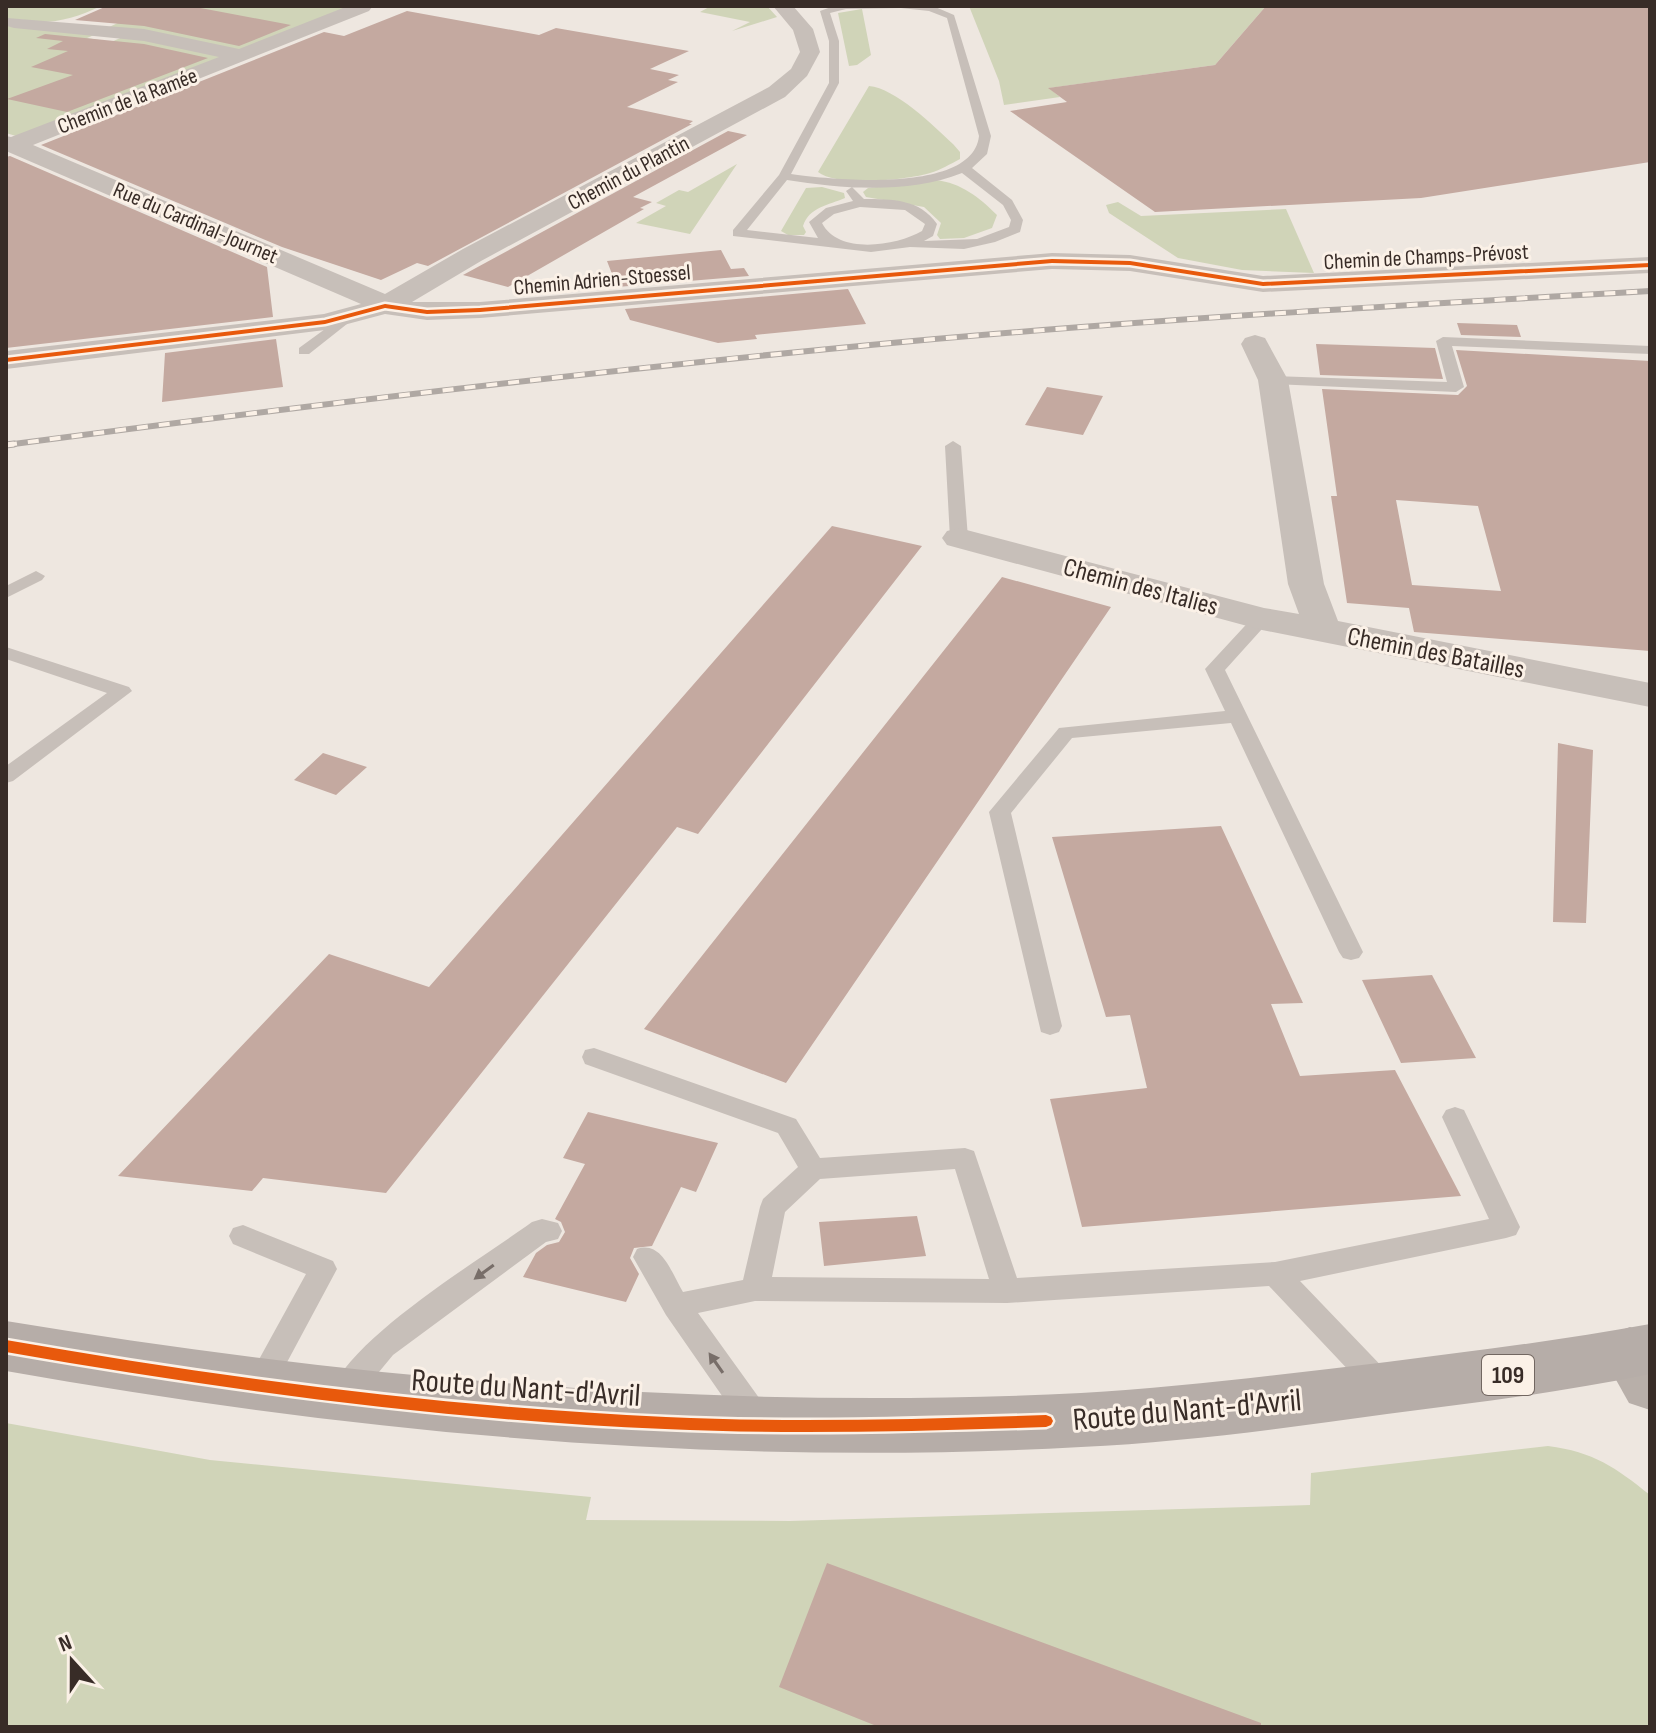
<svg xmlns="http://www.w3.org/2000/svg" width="1656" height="1733" viewBox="0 0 1656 1733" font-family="'Sofia Sans Condensed',sans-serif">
	<rect width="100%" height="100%" fill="#eee7e0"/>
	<path fill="#d0d4b8" d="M6,6H101C80,16 62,22 39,22C27,21 18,18 6,20Z
		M154,6H357L246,51L105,29Z
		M711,6H767L777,17L732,31L750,22L700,12Z
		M969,6H1266L1215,65L1049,88L1060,97L1004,105L999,81Z
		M862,9L871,55L857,65L849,66L838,13Z
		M6,25L99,33L87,38L111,42L125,36L226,55L16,136L6,133Z
		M869,86C895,88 934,126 953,144L960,152V159C950,164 941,170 930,173C907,180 837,187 818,172Z
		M737,164L690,234L636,223L666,206L656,203L679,190L688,192Z
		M936,180C961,183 979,197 997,215L992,228L964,238L940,239L937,235L941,223L924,207L866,197L863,192L868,188Z
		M822,187L844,193L845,198C829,205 809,207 803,226L806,232L804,235H788L781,231L806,188Z
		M1118,202L1141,216L1286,209L1314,273L1242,270L1178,258L1109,213L1106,205Z
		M6,1423L210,1460L591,1497L586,1520L790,1521L1310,1505L1311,1473L1548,1446C1594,1452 1615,1467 1650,1495V1727H6Z"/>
	<path fill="#c4a9a0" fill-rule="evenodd" d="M107,6H190L291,25L239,46L144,26L75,20Z
		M1266,6H1650V162L1421,198L1155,212L1010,111L1067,102L1048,88L1215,65Z
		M407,11L539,35L556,28L689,51L650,69L679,75L668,80L678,82L627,107L693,121L689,124H692L428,266L417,263L381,280L282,247L41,145L324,32L344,36Z
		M45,34L144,44L208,58L67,112L7,99L73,75L31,67L68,51L47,49L63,41L36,38Z
		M728,131L747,135L633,197L652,202L640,208L644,209L508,287L463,275Z
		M10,156L267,267L273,317L6,348V157Z
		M721,250L731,269L744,268L749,276L617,287L607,261Z
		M848,289L866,324L755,335L757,339L718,343L630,320L625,309Z
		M1457,323L1517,325L1521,337L1461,335Z
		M276,339L283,387L162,402L165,353Z
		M1316,344L1435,348L1443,379L1320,375Z
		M1456,350L1650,361V651L1414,632L1409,608L1347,603L1331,496H1337L1322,389L1458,395L1467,386ZM1396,500L1478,506L1501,591L1412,585Z
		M1047,387L1103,396L1083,435L1025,425Z
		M832,526L922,546L698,834L677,827L386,1193L263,1178L252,1191L118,1176L329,954L429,987Z
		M1002,577L1111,607L786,1083L644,1029Z
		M1558,743L1593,750L1586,923L1553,922Z
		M323,753L367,767L336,795L294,780Z
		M1221,826L1303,1003L1271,1004L1300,1076L1395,1070L1461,1196L1082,1227L1050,1099L1147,1088L1130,1015L1106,1017L1052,837Z
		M1432,975L1476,1058L1401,1063L1362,980Z
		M588,1112L718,1143L696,1192L681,1187L652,1246L634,1248L630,1258L639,1274L626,1302L523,1277L536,1253L547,1245L559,1242L565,1232L561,1222L555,1219L585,1164L563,1158Z
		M917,1216L926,1256L824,1266L819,1222Z
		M827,1563L1261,1723V1727H879L779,1687Z"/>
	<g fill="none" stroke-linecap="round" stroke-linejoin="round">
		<path fill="#c7bfb9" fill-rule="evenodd" d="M834,6H933L954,15L991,136L987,154L972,168L1012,200L1023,220L1020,232L995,242L964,249L910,247L871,252L733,236V230L779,175L829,83V41L820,11ZM901,8L929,11L947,18L979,136C973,194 833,180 791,174L839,83V41L830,13L846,9ZM962,173L1003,205L1011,220L1009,227L977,239L924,241L933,236L937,224C920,199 892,199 864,199L852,187L846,191L853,201L826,208L809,222L818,238L747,230L787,180C843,189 909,194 962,173ZM860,207L905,210L925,224L922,231C896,246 838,255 822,223L834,214Z
			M347,313L354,317L352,320L309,354H299V348Z
			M1443,337L1650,346V354L1452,346L1464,387L1456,392L1273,384L1266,380L1273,376L1447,382L1436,341Z
			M953,441L961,446L968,538L959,543L950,538L945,446Z
			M36,571L45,576L42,580L6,598V586Z
			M1262,613L1271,619L1225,670L1363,952L1359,958L1351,960L1343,958L1339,952L1231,723L1072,738L1011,813L1062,1026L1059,1032L1050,1035L1041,1032L989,812L1059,728L1225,711L1205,669L1255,615Z
			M6,647L129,687L132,691L13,781L6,783V766L107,693L6,659Z
			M594,1048L796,1119L820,1158L965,1148L974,1151L1017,1278L1275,1262L1489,1219L1442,1117L1446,1110L1455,1107L1464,1110L1520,1227L1516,1235L1506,1238L1300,1281L1392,1377L1397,1386L1392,1395L1382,1399L1372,1395L1269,1286L1007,1303L755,1301L698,1313L767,1409L771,1419L767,1429L756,1433L745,1429L666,1315L633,1257L637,1249C662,1240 672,1274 683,1292L743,1280L760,1207L763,1199L798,1167L778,1133L585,1064L582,1057L585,1050ZM955,1169L989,1279L772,1277L785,1212L820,1179Z
			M542,1219L558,1223L562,1231L558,1239L546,1242L393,1355L355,1401L345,1405L335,1401L330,1392C357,1333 477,1262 532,1222Z
			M243,1225L333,1261L337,1269L270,1394L260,1398L250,1394L245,1385L306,1274L233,1244L229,1236L233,1228Z"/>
		<path fill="#c7bfb9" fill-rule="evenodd" d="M348,6L372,7L369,11L33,145L385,294L463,249L769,87L791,69L800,52L793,30L773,6H793L813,29L820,52L807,76L785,97L481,261L412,302H480L1052,253L1130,255L1263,276L1650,257V273L1263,292L1130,271L1052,269L480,318L427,320L385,314L325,330L6,369V351L324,314L361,304L6,151V136L11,137L219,57L144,41L14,28L7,26V18L144,29L239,49Z
			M1255,335L1265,338L1288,380L1324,584L1338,621L1650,683V707L1262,630L947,545L942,538L947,531L959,528L1264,608L1299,614L1288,584L1258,380L1241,344L1245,338Z"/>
		<path fill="#b8afa9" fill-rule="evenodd" d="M1630,1327L1650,1335V1410L1629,1403L1601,1353L1609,1335Z"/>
		<path fill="#b6ada8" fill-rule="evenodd" d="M6,1321C362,1380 720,1411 1081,1393C1184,1387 1285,1374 1387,1362C1475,1351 1563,1340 1650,1324V1374C1563,1392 1475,1403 1387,1414C1286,1428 1184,1442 1081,1447C720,1467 362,1434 6,1371Z"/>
		<g stroke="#afa8a3" stroke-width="6">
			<path id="rail-far1" d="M6,445C308,405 610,369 913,341C1158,319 1404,305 1650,291"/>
		</g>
		<g stroke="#afa8a3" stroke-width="7">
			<path id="rail" d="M6,445L14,444"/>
		</g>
		<use href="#rail-far1" stroke="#fbf1e7" stroke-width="4" stroke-dasharray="11" stroke-linecap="butt"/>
		<use href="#rail" stroke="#fbf1e7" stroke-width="5" stroke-dasharray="15" stroke-linecap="butt"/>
		<g stroke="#fbf1e7" stroke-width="5">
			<path id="cycleway" d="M1052,259L1130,261L1263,282L1650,263V267L1263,286L1130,265L1052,263L480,312L427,314L385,308L325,324L6,362V358L325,320L385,304L427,310L480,308Z
				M6,1340C224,1378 444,1407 666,1417C792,1423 919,1419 1046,1415L1051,1417L1053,1421L1051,1425L1046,1427C919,1431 792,1435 665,1429C444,1420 224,1390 6,1352Z"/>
		</g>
		<use href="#cycleway" fill="#e8590c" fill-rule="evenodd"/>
	</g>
	<defs><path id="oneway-solid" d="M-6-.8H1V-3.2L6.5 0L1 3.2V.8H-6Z" transform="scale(2)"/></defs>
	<g fill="#786e69">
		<use href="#oneway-solid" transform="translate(484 1272) rotate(144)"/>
		<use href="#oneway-solid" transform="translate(716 1363) rotate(-125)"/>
	</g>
	<g text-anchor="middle" stroke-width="6" stroke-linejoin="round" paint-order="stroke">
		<g font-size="22" fill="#382c27" stroke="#fbf1e7">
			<text transform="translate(127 100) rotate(-21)" y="8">Chemin de la Ramée</text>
			<text transform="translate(628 172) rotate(-28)" y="8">Chemin du Plantin</text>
			<text transform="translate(196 222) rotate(23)" y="8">Rue du Cardinal-Journet</text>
			<text transform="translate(1426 256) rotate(-3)" y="8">Chemin de Champs-Prévost</text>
			<text transform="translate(602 279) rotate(-5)" y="8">Chemin Adrien-Stoessel</text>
		</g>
		<rect fill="#fbf1e7" stroke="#726761" stroke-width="2" x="1482" y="1355" width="52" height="40" rx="6"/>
		<g font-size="24" font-weight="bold" fill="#382c27">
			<text x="1508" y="1383">109</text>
		</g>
		<g font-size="26" fill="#382c27" stroke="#fbf1e7">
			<text transform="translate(1141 586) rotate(15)" y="9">Chemin des Italies</text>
			<text transform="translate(1436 652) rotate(11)" y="9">Chemin des Batailles</text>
		</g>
		<g font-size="32" fill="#382c27" stroke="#fbf1e7">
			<text transform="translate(526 1387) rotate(4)" y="11">Route du Nant-d'Avril</text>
			<text transform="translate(1187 1409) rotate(-5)" y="11">Route du Nant-d'Avril</text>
		</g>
	</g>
	<rect width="1656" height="1733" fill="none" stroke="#382c27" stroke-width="16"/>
	<g transform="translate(72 1661) rotate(339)" stroke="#fbf1e7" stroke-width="6" paint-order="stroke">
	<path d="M0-6L14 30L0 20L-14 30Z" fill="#382c27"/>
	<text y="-12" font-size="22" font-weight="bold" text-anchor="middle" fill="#382c27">N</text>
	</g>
</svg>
